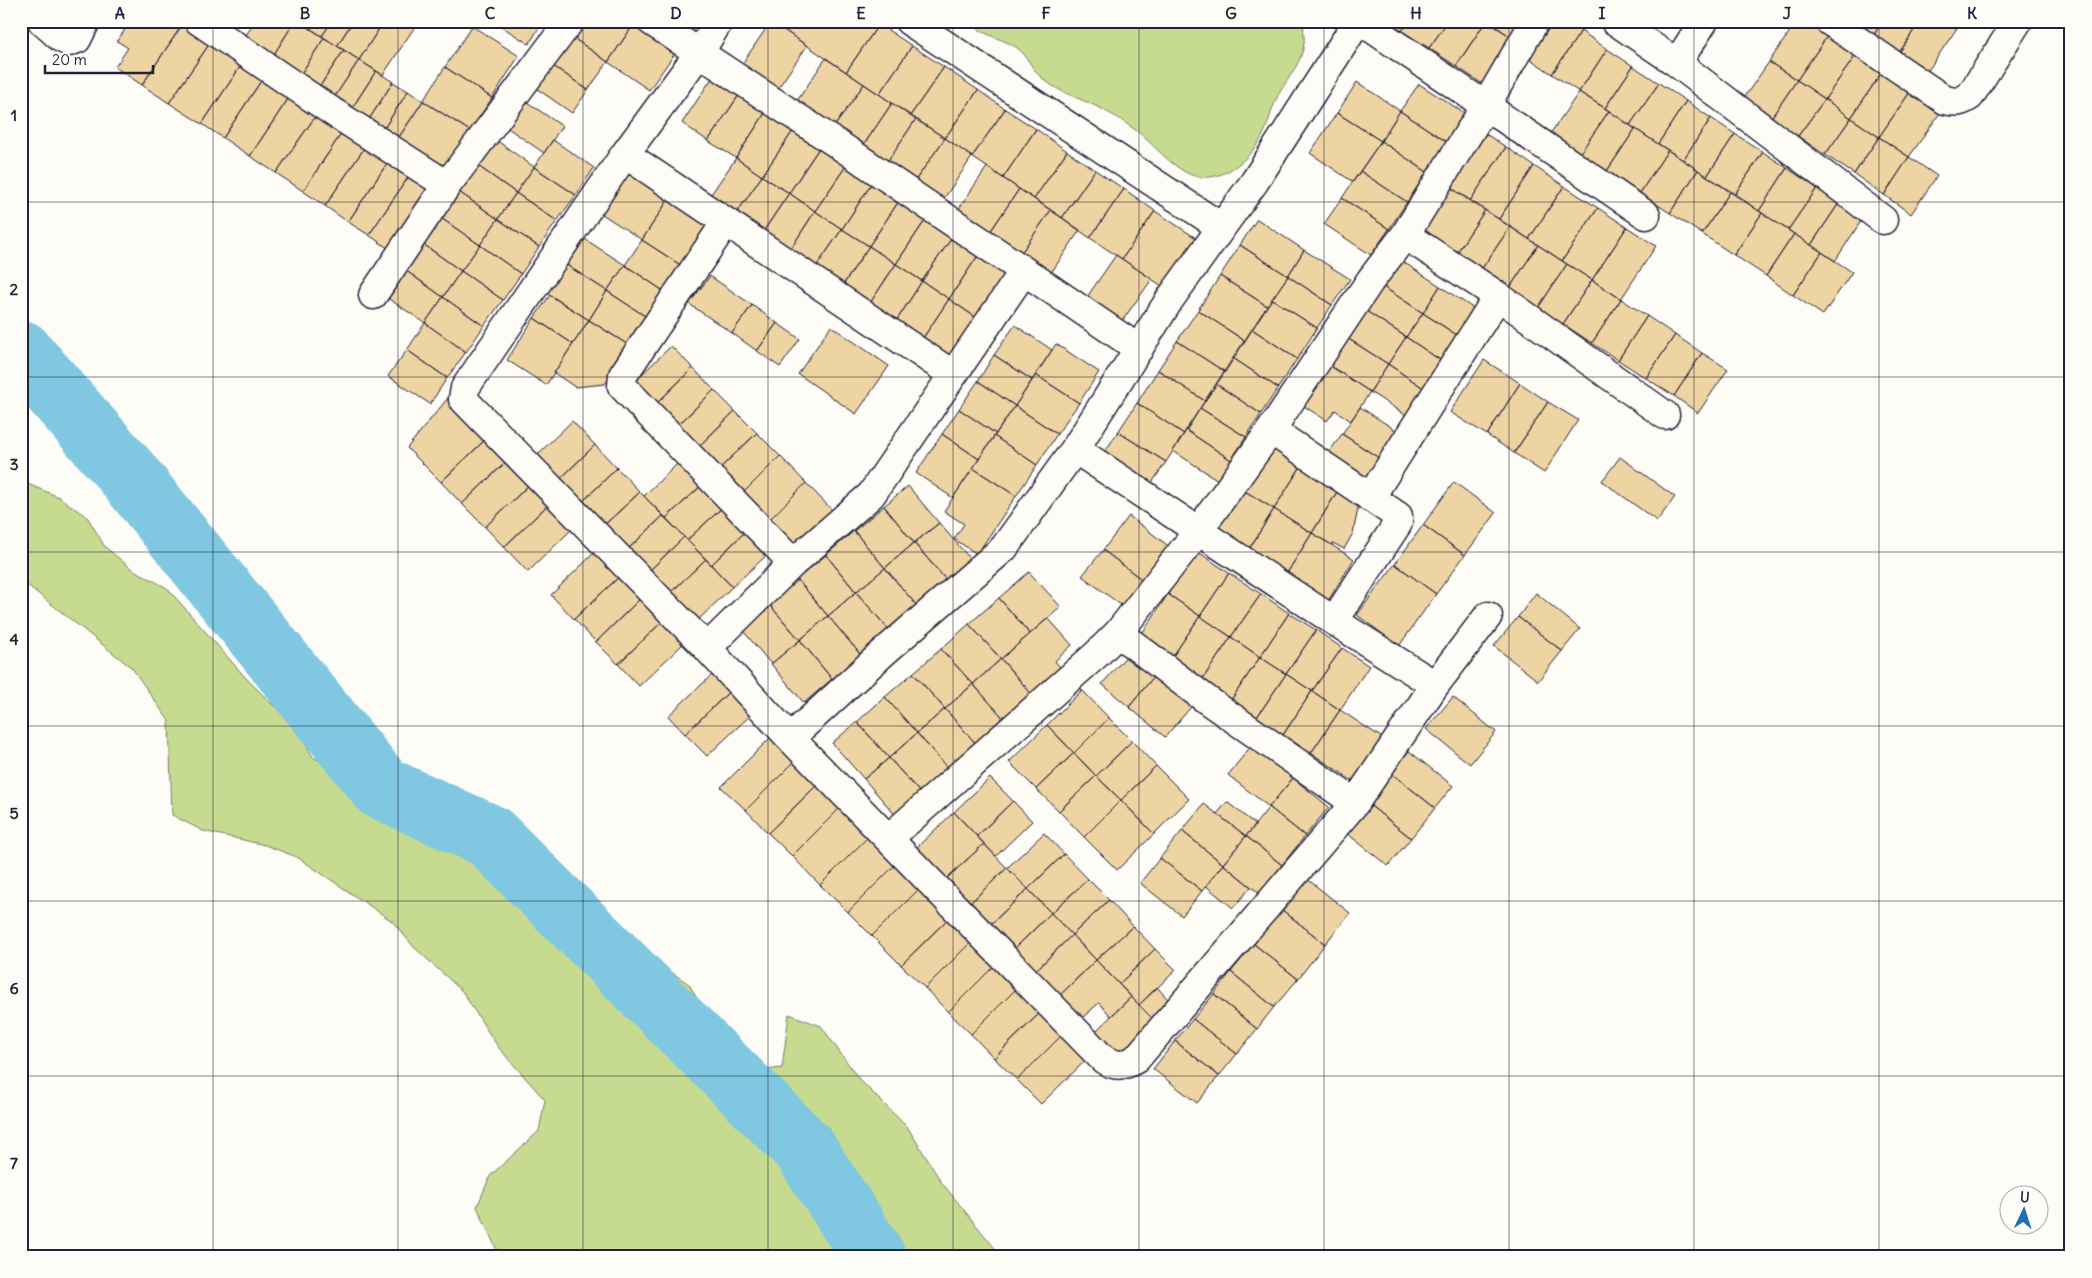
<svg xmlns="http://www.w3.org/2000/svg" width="2092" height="1278" viewBox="0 0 2092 1278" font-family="Delius,sans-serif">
	<rect width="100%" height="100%" fill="#fdfcf7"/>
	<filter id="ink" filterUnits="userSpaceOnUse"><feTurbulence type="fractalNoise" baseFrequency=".02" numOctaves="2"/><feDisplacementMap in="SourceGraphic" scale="10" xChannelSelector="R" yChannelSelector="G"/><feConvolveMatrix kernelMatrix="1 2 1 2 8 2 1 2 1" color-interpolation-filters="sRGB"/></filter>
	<g filter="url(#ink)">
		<path fill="#c6db90" stroke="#747e66" d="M970,21H1303L1305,22C1302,30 1305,36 1304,44C1301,67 1283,82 1275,102C1271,111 1269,121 1265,131C1253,158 1218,189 1187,173C1168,163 1154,145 1138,132C1129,125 1119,118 1109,113C1088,100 1061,95 1042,78C1033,71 1029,59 1021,51C1005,37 983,38 970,21Z
			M21,478L30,485L59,497L88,518L105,547L132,569L167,588L245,677L296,728L313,757L438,829L491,870L511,895L595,953L662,966L689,984L705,1013L749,1072L782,1068L789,1014L821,1026L859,1079L908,1128L942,1183L1002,1257H500L477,1207L490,1176L539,1131L545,1100L498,1047L462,991L414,947L392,921L297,857L265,845L203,831L172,815L169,721L132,668L21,580Z"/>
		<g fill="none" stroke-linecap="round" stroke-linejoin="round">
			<path stroke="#80c7e1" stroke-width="64" d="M21,352L126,472L382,788L489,836L804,1148L874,1257"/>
		</g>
		<path fill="#eed4a3" stroke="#22223b" d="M131,21H177L182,25L142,85L115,67L128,48L117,41Z
			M255,21H295L269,62L241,43Z
			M295,21H299L324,38L297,80L269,62Z
			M299,21H332L322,36Z
			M332,21H353L337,46L322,36Z
			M353,21H384L359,60L337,46Z
			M384,21H404L414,28L383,75L359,60Z
			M493,21H543L529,44Z
			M578,21H636L608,62L569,35Z
			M636,21L678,49L649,90L608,62Z
			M771,21H790L784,30Z
			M771,21L807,46L778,88L742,64Z
			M790,21H876L879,24L846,72L784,30Z
			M1389,21H1409L1402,31Z
			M1409,21H1448L1429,48L1402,31Z
			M1448,21H1486L1456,66L1429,48Z
			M1486,21L1510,36L1504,45L1510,49L1484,85L1456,66Z
			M1488,21H1520L1510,36Z
			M1554,21H1565L1581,31L1552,74L1529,58Z
			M1797,21H1807L1828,35L1797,80L1769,62Z
			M1850,21H1883L1873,36Z
			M1883,21H1920L1899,53L1873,36Z
			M1920,21H1947L1957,28L1927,72L1899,53Z
			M879,24L912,46L879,94L846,72Z
			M182,25L210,43L169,103L142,85Z
			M472,26L519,56L492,98L445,67Z
			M1581,31L1607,49L1579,92L1552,74Z
			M569,35L608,62L588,90L549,63Z
			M1828,35L1856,55L1825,99L1797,80Z
			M324,38L344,50L316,92L297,80Z
			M210,43L242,64L202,124L169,103Z
			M912,46L944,67L910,116L879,94Z
			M1607,49L1633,66L1605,108L1579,92Z
			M344,50L359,60L332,101L316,92Z
			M1856,55L1882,72L1851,118L1825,99Z
			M826,58L864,84L834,127L797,101Z
			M359,60L376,71L349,113L332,101Z
			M1769,62L1797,80L1771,118L1743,99Z
			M549,63L588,90L572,113L533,86Z
			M242,64L263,78L223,138L202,124Z
			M1633,66L1659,83L1630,125L1605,108Z
			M445,67L492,98L470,131L423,101Z
			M944,67L978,90L945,138L910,116Z
			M376,71L393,82L366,124L349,113Z
			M1882,72L1910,92L1879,137L1851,118Z
			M263,78L290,96L250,156L223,138Z
			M712,78L739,95L708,141L682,123Z
			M1797,80L1825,99L1798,136L1771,118Z
			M393,82L408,91L381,133L366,124Z
			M1357,82L1400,111L1381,141L1337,113Z
			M1659,83L1686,101L1658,144L1630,125Z
			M864,84L892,103L863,146L834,127Z
			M1419,84L1466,114L1447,142L1400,111Z
			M978,90L1005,109L972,157L945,138Z
			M408,91L423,101L395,143L381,133Z
			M1579,92L1609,111L1580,153L1550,134Z
			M1910,92L1940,113L1909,157L1879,137Z
			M739,95L765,113L736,158L708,141Z
			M290,96L317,114L276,173L250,156Z
			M1825,99L1851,118L1825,155L1798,136Z
			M524,100L562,126L544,153L505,126Z
			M423,101L470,131L442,173L395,143Z
			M1686,101L1711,118L1683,160L1658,144Z
			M892,103L916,119L887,162L863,146Z
			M1005,109L1036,129L1003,178L972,157Z
			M1400,111L1447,142L1427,172L1381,141Z
			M1609,111L1635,129L1607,171L1580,153Z
			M765,113L793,131L762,176L736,158Z
			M1337,113L1381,141L1353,182L1310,153Z
			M317,114L343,131L303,191L276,173Z
			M1711,118L1735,134L1707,176L1683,160Z
			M1851,118L1879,137L1854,174L1825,155Z
			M916,119L945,138L915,181L887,162Z
			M1036,129L1067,151L1034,199L1003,178Z
			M1635,129L1668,150L1640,193L1607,171Z
			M343,131L365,147L325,206L303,191Z
			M793,131L819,148L789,193L762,176Z
			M1481,131L1506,147L1470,201L1445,184Z
			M1735,134L1763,152L1735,194L1707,176Z
			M1879,137L1909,157L1884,195L1854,174Z
			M945,138L972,157L943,200L915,181Z
			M496,140L534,167L516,193L478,166Z
			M553,140L594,168L576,195L534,167Z
			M1381,141L1427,172L1407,202L1360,171Z
			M365,147L388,162L348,222L325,206Z
			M1506,147L1534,166L1499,219L1470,201Z
			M819,148L846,166L815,211L789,193Z
			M1668,150L1698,170L1670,213L1640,193Z
			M1067,151L1095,170L1062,218L1034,199Z
			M1763,152L1787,168L1759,211L1735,194Z
			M1909,157L1937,176L1911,214L1884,195Z
			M736,158L762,176L734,217L707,200Z
			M388,162L409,176L369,235L348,222Z
			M478,166L516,193L498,219L459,192Z
			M846,166L872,183L842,229L815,211Z
			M1534,166L1564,186L1529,239L1499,219Z
			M534,167L576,195L557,221L516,193Z
			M987,167L1019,189L990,232L958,210Z
			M1787,168L1817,188L1788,230L1759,211Z
			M628,170L670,197L642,240L599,212Z
			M1095,170L1124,189L1090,238L1062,218Z
			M1698,170L1730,192L1702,234L1670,213Z
			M1360,171L1407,202L1389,229L1342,198Z
			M409,176L430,189L389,249L369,235Z
			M762,176L789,193L761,235L734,217Z
			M872,183L899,201L869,246L842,229Z
			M1564,186L1598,208L1562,261L1529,239Z
			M1450,187L1485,210L1456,254L1422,231Z
			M1817,188L1839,203L1811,245L1788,230Z
			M1019,189L1051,210L1021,253L990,232Z
			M1124,189L1155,211L1122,259L1090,238Z
			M459,192L498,219L480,245L441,218Z
			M1730,192L1762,213L1734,255L1702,234Z
			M516,193L557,221L539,247L498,219Z
			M789,193L815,211L788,253L761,235Z
			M670,197L710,223L682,266L642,240Z
			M1342,198L1389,229L1371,255L1324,224Z
			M899,201L926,219L896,264L869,246Z
			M1839,203L1863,218L1835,261L1811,245Z
			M1598,208L1627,227L1592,280L1562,261Z
			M1051,210L1080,230L1051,273L1021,253Z
			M1485,210L1510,227L1481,270L1456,254Z
			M815,211L842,229L814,270L788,253Z
			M1155,211L1199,240L1165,288L1122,259Z
			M1762,213L1794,234L1766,276L1734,255Z
			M441,218L480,245L461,271L423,244Z
			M498,219L539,247L521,274L480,245Z
			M926,219L953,236L922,281L896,264Z
			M1257,219L1304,250L1288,276L1240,245Z
			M1510,227L1538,245L1509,289L1481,270Z
			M1627,227L1656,246L1621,299L1592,280Z
			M842,229L869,246L841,288L814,270Z
			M1794,234L1822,252L1793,295L1766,276Z
			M953,236L979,254L949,299L922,281Z
			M583,238L625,265L607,291L565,264Z
			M642,240L682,266L665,292L625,265Z
			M423,244L461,271L443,297L405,270Z
			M480,245L521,274L503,300L461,271Z
			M1240,245L1288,276L1267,306L1220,276Z
			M1538,245L1567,264L1538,308L1509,289Z
			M869,246L896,264L868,306L841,288Z
			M1304,250L1350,279L1332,305L1288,276Z
			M1822,252L1852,272L1823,315L1793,295Z
			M979,254L1011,275L981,321L949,299Z
			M1116,255L1152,279L1122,321L1087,297Z
			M1397,258L1440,286L1423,313L1379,284Z
			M565,264L607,291L589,320L546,293Z
			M896,264L922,281L895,323L868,306Z
			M1567,264L1592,280L1563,324L1538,308Z
			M625,265L665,292L648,318L607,291Z
			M405,270L443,297L425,323L386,297Z
			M461,271L503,300L484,326L443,297Z
			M710,276L752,305L732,333L689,304Z
			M1220,276L1267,306L1245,341L1198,310Z
			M1288,276L1332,305L1317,328L1272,299Z
			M1592,280L1621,299L1592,343L1563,324Z
			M922,281L949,299L921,341L895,323Z
			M1379,284L1423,313L1406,337L1363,309Z
			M1440,286L1480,313L1463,339L1423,313Z
			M607,291L648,318L630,346L589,320Z
			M550,295L589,320L573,344L534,318Z
			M443,297L484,326L466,352L425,323Z
			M949,299L981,321L953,362L921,341Z
			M1272,299L1317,328L1297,359L1252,329Z
			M1621,299L1647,316L1618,360L1592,343Z
			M752,305L777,323L757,351L732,333Z
			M1363,309L1406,337L1388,364L1344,336Z
			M1198,310L1245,341L1225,372L1177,341Z
			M1423,313L1463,339L1446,364L1406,337Z
			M1647,316L1675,335L1646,378L1618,360Z
			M534,318L573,344L546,385L507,360Z
			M589,320L630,346L605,384L575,387L554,373Z
			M425,323L466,352L447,378L407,350Z
			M777,323L800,339L780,367L757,351Z
			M1015,325L1052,350L1032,380L994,355Z
			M831,326L889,366L856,414L798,374Z
			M1252,329L1297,359L1278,388L1233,358Z
			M1675,335L1702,353L1674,396L1646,378Z
			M1344,336L1388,364L1370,392L1326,363Z
			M1406,337L1446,364L1428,391L1388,364Z
			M1177,341L1225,372L1205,401L1158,370Z
			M1056,344L1099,372L1079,403L1036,375Z
			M671,346L693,368L654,406L632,384Z
			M407,350L447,378L430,404L388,376Z
			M1702,353L1728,369L1698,413L1674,396Z
			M994,355L1032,380L1015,406L978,381Z
			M1233,358L1278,388L1261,414L1216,384Z
			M1484,360L1520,383L1487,435L1450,412Z
			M1326,363L1370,392L1351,421L1335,410L1327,421L1304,406L1312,395L1307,391Z
			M1388,364L1428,391L1410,418L1370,392Z
			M693,368L714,390L675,428L654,406Z
			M1158,370L1205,401L1184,434L1137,403Z
			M1036,375L1079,403L1057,434L1015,406Z
			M978,381L1015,406L996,434L959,409Z
			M1520,383L1548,402L1514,453L1487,435Z
			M1216,384L1261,414L1246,437L1200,408Z
			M714,390L735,411L696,449L675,428Z
			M448,398L487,438L441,482L407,448Z
			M1548,402L1578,420L1544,473L1514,453Z
			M1137,403L1184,434L1166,462L1118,432Z
			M1015,406L1057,434L1037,465L994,436Z
			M1360,407L1400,433L1382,460L1342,434Z
			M1200,408L1246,437L1231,460L1186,430Z
			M959,409L996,434L979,459L942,434Z
			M735,411L757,433L717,471L696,449Z
			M572,421L595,445L557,482L534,458Z
			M1186,430L1231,460L1218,480L1173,451Z
			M1118,432L1166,462L1147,490L1100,459Z
			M757,433L780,456L741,495L717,471Z
			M942,434L979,459L953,498L916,473Z
			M1342,434L1382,460L1365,485L1325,458Z
			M994,436L1037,465L1016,496L973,468Z
			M487,438L508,460L462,504L441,482Z
			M1268,442L1303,463L1274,509L1240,488Z
			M595,445L617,468L579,505L557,482Z
			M780,456L806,483L767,522L741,495Z
			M1620,457L1675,497L1657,521L1602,481Z
			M508,460L531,483L485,527L462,504Z
			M679,462L702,485L666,518L644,496Z
			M1303,463L1340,487L1312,533L1274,509Z
			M617,468L640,492L601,528L579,505Z
			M973,468L1016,496L977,554L954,539L964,524L944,511Z
			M1454,482L1496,513L1465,555L1423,525Z
			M531,483L550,503L504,547L485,527Z
			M806,483L832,510L793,548L767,522Z
			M702,485L723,507L687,540L666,518Z
			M908,486L939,523L914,543L884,506Z
			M1340,487L1360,499L1353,533L1344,549L1333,543L1332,545L1312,533Z
			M1240,488L1274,509L1246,554L1211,533Z
			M640,492L663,516L625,552L601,528Z
			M550,503L574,527L528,572L504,547Z
			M884,506L914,543L885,568L854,531Z
			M723,507L746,531L711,565L687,540Z
			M1274,509L1312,533L1284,578L1246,554Z
			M663,516L684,537L646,574L625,552Z
			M1129,516L1171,548L1145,582L1103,550Z
			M939,523L972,561L948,582L914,543Z
			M1423,525L1465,555L1436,594L1395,564Z
			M746,531L768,554L732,587L711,565Z
			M854,531L885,568L856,592L826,555Z
			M1312,533L1354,559L1326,604L1284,578Z
			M684,537L706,559L667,596L646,574Z
			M914,543L948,582L918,607L885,568Z
			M597,550L621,575L574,619L551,595Z
			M1103,550L1145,582L1125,608L1082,576Z
			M1197,551L1229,573L1200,616L1168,594Z
			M826,555L856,592L828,616L797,579Z
			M706,559L732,587L694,624L667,596Z
			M1395,564L1436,594L1399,646L1357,615Z
			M885,568L918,607L890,631L856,592Z
			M1029,572L1061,607L1030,634L999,598Z
			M1229,573L1261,594L1231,637L1200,616Z
			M621,575L642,597L596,642L574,619Z
			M797,579L828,616L800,640L768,603Z
			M856,592L890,631L861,655L828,616Z
			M1536,593L1580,629L1562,651L1518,617Z
			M1168,594L1200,616L1171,659L1139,638Z
			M1261,594L1289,613L1260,657L1231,637Z
			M642,597L664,620L618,664L596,642Z
			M999,598L1030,634L1001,659L969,624Z
			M768,603L800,640L771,664L740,627Z
			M1289,613L1316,630L1286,674L1260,657Z
			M828,616L861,655L832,679L800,640Z
			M1200,616L1231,637L1202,680L1171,659Z
			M1518,617L1562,651L1538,681L1494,646Z
			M1048,618L1072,645L1055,661L1064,672L1035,698L1001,659Z
			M664,620L685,642L639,686L618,664Z
			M969,624L1001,659L973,684L941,649Z
			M1316,630L1342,648L1312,691L1286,674Z
			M1231,637L1260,657L1231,700L1202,680Z
			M800,640L832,679L804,703L771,664Z
			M1342,648L1369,666L1340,710L1312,691Z
			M941,649L973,684L945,709L913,673Z
			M1129,653L1155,675L1129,707L1102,684Z
			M1260,657L1286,674L1257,717L1231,700Z
			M1001,659L1035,698L1007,722L973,684Z
			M715,672L732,689L685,734L668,716Z
			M913,673L945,709L917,733L885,697Z
			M1286,674L1312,691L1283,735L1257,717Z
			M1155,675L1192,706L1165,737L1129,707Z
			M973,684L1007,722L979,747L945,709Z
			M732,689L754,712L707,756L685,734Z
			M1082,690L1109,718L1074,753L1047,725Z
			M1312,691L1340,710L1311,753L1283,735Z
			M885,697L917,733L889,758L857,722Z
			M1453,697L1496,732L1470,764L1426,729Z
			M945,709L979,747L951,772L917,733Z
			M1340,710L1384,739L1355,782L1311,753Z
			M1109,718L1132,741L1096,776L1074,753Z
			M857,722L889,758L864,779L832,743Z
			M1047,725L1074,753L1036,789L1009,762Z
			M917,733L951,772L923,796L889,758Z
			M772,736L796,760L746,810L721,787Z
			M1132,741L1156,766L1121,800L1096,776Z
			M1252,745L1293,778L1269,807L1228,775Z
			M1409,751L1453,786L1435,808L1391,773Z
			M1074,753L1096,776L1059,811L1036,789Z
			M889,758L923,796L898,818L864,779Z
			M796,760L819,783L768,833L746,810Z
			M1156,766L1189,799L1154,834L1121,800Z
			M1391,773L1435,808L1411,838L1367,803Z
			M1096,776L1121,800L1084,837L1059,811Z
			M990,778L1013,801L977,836L954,812Z
			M1293,778L1329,807L1305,836L1269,807Z
			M819,783L842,806L792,856L768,833Z
			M1121,800L1154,834L1117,870L1084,837Z
			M1013,801L1032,821L996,856L977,836Z
			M1227,802L1256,825L1246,836L1217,814Z
			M1367,803L1411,838L1388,866L1344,831Z
			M1204,804L1246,836L1223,864L1182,831Z
			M842,806L871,834L820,885L792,856Z
			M1269,807L1305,836L1282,865L1246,836Z
			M954,812L984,844L947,878L917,847Z
			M1182,831L1223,864L1202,891L1160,858Z
			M1044,833L1064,854L1028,889L1007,868Z
			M871,834L898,862L848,912L820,885Z
			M1246,836L1282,865L1259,893L1223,864Z
			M984,844L1007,868L971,902L947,878Z
			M1064,854L1088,879L1051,913L1028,889Z
			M1160,858L1202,891L1182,916L1140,883Z
			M898,862L922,886L872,936L848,912Z
			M1223,864L1251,887L1233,908L1206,886Z
			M1007,868L1028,889L991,924L971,902Z
			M1306,878L1350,913L1325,944L1281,909Z
			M1088,879L1109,900L1072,935L1051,913Z
			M922,886L952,915L901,965L872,936Z
			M1028,889L1051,913L1015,948L991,924Z
			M1109,900L1133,926L1096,960L1072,935Z
			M1281,909L1325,944L1298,979L1254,944Z
			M1051,913L1072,935L1036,970L1015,948Z
			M952,915L975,938L925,988L901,965Z
			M1133,926L1155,949L1119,984L1096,960Z
			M1072,935L1096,960L1060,995L1036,970Z
			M975,938L999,961L948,1012L925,988Z
			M1254,944L1298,979L1274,1007L1231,972Z
			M1155,949L1176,970L1139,1005L1119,984Z
			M1096,960L1131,997L1111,1016L1099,1003L1082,1018L1060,995Z
			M999,961L1021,984L971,1034L948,1012Z
			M1231,972L1274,1007L1257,1029L1214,994Z
			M1021,984L1045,1008L994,1058L971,1034Z
			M1157,987L1174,1006L1157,1023L1139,1005Z
			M1214,994L1257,1029L1237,1054L1193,1019Z
			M1131,997L1157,1023L1120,1058L1095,1032Z
			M1045,1008L1067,1030L1017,1080L994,1058Z
			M1193,1019L1237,1054L1219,1076L1175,1041Z
			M1067,1030L1092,1054L1041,1104L1017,1080Z
			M1175,1041L1219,1076L1197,1103L1153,1069Z"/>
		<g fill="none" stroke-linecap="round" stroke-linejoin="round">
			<g stroke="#22223b" stroke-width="31">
				<path id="minor" d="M42,21L61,38L69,42L77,39L86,21
					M199,21L333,112L447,185
					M651,21L845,149L1139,349
					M909,21L1221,227
					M1361,21L1646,215
					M1615,21L1677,63L1883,220
					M1829,21L1945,100C1956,103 1961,102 1970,96L2018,21
					M1677,63L1704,21
					M625,154L952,374
					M726,222L623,375L622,386L793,563
					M1405,235L1498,296L1665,415
					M1024,271L871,495L793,563L707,648L790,738L1103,1059C1115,1067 1124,1066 1136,1059L1355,803L1435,685L1488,616
					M373,295L447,185L570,21
					M1271,430L1398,516V523L1334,621L1435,685
					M1075,449L1334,621
					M1370,498L1498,296
					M1118,633L1207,700L1355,803
					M707,648L463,399L465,388L625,154L699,53L719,21
					M790,738L884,652L1004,548L1075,449L1170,299L1255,181L1358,21
					M889,838L1097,654L1118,633L1199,530L1271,430L1370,281L1405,235L1485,107L1535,21"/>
			</g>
			<use href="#minor" stroke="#fdfcf7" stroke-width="28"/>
		</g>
	</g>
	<path fill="none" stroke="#22223b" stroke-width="1" stroke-opacity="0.55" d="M213,21V1257M398,21V1257M583,21V1257M768,21V1257M953,21V1257M1139,21V1257M1324,21V1257M1509,21V1257M1694,21V1257M1879,21V1257M21,202H2071M21,377H2071M21,552H2071M21,726H2071M21,901H2071M21,1076H2071"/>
	<rect width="2092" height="1278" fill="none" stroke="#fdfcf7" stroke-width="55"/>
	<g transform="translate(2024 1210) rotate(4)"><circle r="24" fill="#fdfcf7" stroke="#a5a5ac"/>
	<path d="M0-4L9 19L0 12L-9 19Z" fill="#1f6fb2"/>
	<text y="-8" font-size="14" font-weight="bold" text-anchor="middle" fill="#22223b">U</text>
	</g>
	<path d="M45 65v8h108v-8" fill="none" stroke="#22223b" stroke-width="2.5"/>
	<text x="52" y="65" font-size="15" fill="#22223b" stroke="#fdfcf7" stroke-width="4" paint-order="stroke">20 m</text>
	<rect x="28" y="28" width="2036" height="1222" fill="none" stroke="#22223b" stroke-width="2"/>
	<g font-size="16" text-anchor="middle" font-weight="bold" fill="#22223b">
		<text x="120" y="19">A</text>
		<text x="305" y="19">B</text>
		<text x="490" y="19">C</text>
		<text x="676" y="19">D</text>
		<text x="861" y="19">E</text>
		<text x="1046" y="19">F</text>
		<text x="1231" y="19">G</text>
		<text x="1416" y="19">H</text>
		<text x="1602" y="19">I</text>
		<text x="1787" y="19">J</text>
		<text x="1972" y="19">K</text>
		<text x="14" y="121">1</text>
		<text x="14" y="295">2</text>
		<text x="14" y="470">3</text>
		<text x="14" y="645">4</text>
		<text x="14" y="819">5</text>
		<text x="14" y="994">6</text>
		<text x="14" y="1169">7</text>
	</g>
</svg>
